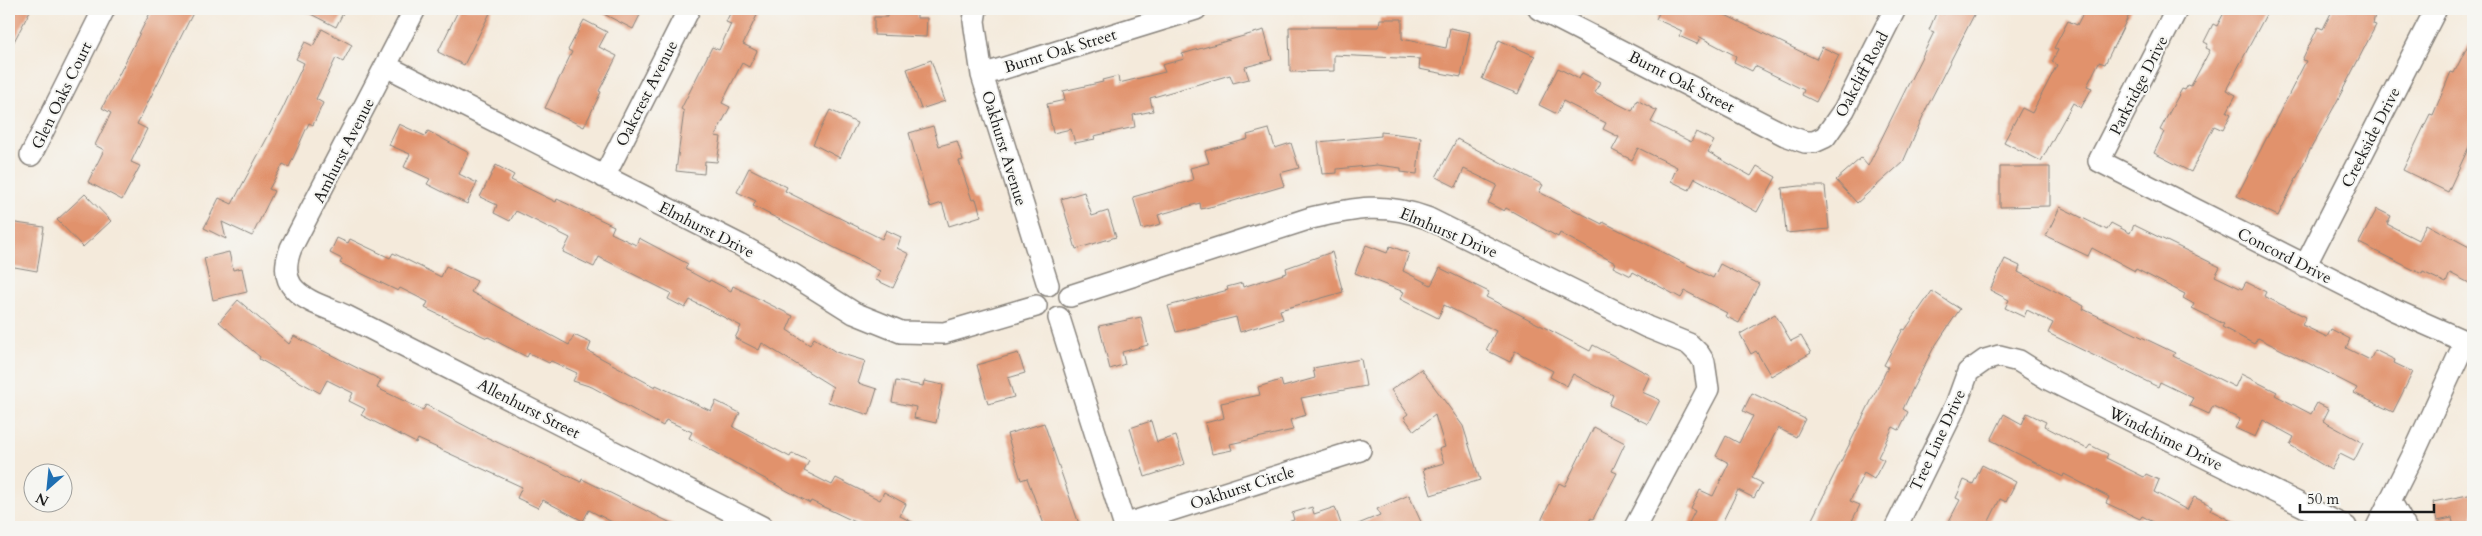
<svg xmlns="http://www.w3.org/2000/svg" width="2482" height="536" viewBox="0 0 2482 536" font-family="Cardo,serif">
	<rect width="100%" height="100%" fill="#f6f6f2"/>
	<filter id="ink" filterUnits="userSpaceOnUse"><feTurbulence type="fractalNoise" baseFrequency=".02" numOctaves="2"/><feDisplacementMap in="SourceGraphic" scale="10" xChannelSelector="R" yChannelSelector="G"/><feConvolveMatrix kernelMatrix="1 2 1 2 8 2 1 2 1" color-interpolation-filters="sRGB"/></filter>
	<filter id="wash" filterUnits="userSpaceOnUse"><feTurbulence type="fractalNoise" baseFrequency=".0096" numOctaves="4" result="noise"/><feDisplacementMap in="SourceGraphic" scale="20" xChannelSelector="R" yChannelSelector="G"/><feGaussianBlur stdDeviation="1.12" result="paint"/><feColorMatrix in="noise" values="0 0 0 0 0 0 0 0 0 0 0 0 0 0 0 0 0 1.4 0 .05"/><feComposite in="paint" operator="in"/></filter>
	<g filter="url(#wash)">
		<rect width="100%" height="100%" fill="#f4eadb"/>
		<g id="blocks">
			<path fill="#e1926c" d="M9,9H31L9,51Z
				M152,9H195L137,124L147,129L131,162L140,166L122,200L88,182L104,150L95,145L111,113L102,108Z
				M301,9H345L336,27Z
				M459,9H492L464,65L438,52Z
				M594,9H643L633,29Z
				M732,9H760L743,44L757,51L749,67L742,63L722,103L730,107L715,136L721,137L717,162L705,161L704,174L676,171L684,111L681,109L712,47L719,50L731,24L726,22Z
				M888,9H917V18H927L926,37L874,35V17H887Z
				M1661,9H1713L1816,59L1822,47L1839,55L1816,102L1802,95L1804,90L1755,66L1752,71L1734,62L1736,56L1700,37L1697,44L1679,36L1682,31L1656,19Z
				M1946,9H1977L1927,107L1903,162L1857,203L1836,180L1861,158L1868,166L1934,32L1929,30L1937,11L1944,14Z
				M2085,9H2132L2105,64L2099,62L2087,86L2092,88L2081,108L2073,103L2041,161L2004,142L2022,108L2032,113L2057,65L2052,62L2058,50L2054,48L2068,21L2077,25Z
				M2226,9H2269L2226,90L2236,95L2227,112L2231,114L2223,130L2214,126L2191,172L2154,153L2164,132L2160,130L2169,113L2182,89L2185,90L2188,85L2191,86L2210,50L2206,48L2208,44L2204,42L2213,24L2217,26Z
				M2333,9H2376L2373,24L2376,25L2334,107L2310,150L2278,216L2237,196L2306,61L2302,60L2318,27L2323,29Z
				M1380,19H1402V39L1446,48L1450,28L1470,32L1461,77L1419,69L1420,59L1334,55V71L1290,72L1289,27H1379Z
				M584,20L607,32L599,47L617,56L599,91L601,92L584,127L545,108L572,52L568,50Z
				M322,29L352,45L343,62L336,58L316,99L323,103L313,125L309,123L289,167L283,164L269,189L274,191L252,236L222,222L226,239L204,228L219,198L232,204L282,110L304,63L296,59L305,42L313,46Z
				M1264,30L1272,60L1245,67L1249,79L1233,83L1230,75L1150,98L1153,111L1133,115L1135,127L1094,136L1095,139L1075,143L1071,129L1053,133L1047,104L1065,100L1063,91L1103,82L1102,80L1118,76L1119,83L1165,72L1162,65L1184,59L1182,54Z
				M2473,35V138L2448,192L2403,170L2430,114L2433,115L2451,72L2454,73Z
				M1499,40L1535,56L1518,94L1482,79Z
				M931,60L945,101L921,109L907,69Z
				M1558,68L1579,79L1582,73L1600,82L1595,92L1632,111L1637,100L1657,111L1651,122L1691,142L1696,132L1714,141L1708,152L1751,176L1757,166L1776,177L1757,212L1695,178L1689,190L1671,181L1677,167L1638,148L1632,160L1612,150L1619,137L1603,129L1606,123L1563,101L1557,114L1539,105Z
				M830,110L857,123L840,158L813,144Z
				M399,124L425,136L428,131L469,153L459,174L477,183L467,204L427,184L430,179L404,167L410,154L389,145Z
				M933,126L939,146L957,141L963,160L959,161L972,200L976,199L981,216L949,226L942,203L930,207L909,133Z
				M1269,129L1275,148L1291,143L1299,168L1280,173L1284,186L1230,202L1201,209L1200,203L1158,215L1161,224L1142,229L1133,197L1193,180L1190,168L1209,163L1205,151L1248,139L1247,135Z
				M1381,132L1421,137L1417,174L1401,172V168L1377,165L1337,169V173L1322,174L1318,142L1381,136Z
				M1457,139L1543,185L1539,192L1602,224L1603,222L1713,278L1720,264L1759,284L1739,323L1725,316L1727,313L1685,291L1681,298L1633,272L1631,276L1613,267L1615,263L1560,233L1558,237L1506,208L1504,211L1488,203L1497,185L1464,169L1456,187L1436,177Z
				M496,165L514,175L511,180L556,202L557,199L614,226L611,233L636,245L639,238L688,264L685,269L709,282L710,280L731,291L733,286L793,316L787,330L810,345L814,338L836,352L865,361L858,383L877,389L869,415L828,402L833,387L762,343L759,350L735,338L741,326L690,300L685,308L668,299L671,293L599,257L594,267L563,252L570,238L516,211L510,221L494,213L497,205L480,197Z
				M2000,167H2050V206L2000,207Z
				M749,168L787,187L785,191L882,239L886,230L901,237L897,248L909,254L893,288L876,280L880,271L753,206L756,201L737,192Z
				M1800,186H1825L1829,229L1786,233L1782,188Z
				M1084,192L1092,216L1108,211L1116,237L1076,249L1061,199Z
				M85,194L111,221L83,247L57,220Z
				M2060,207L2107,230L2111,223L2130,233L2134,225L2220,267L2215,276L2242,289L2246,282L2266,292L2264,296L2306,317L2302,325L2327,337L2331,329L2350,339L2346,348L2370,360L2375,350L2395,360L2394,363L2413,372L2393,412L2354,393L2357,388L2308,363L2258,338L2254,344L2222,327L2224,324L2192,308L2194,304L2183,298L2185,294L2136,269L2135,271L2092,248L2088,256L2046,236Z
				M2377,209L2391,216L2387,224L2418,240L2426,224L2473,249V285L2450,273L2446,283L2423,272L2422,274L2359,243Z
				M9,222L44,227L37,271L9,266Z
				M337,238L348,243L350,239L390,258L393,253L441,277L446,266L477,281L471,292L569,345L574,335L591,343L588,351L655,387L656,385L711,411L716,401L740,413L733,427L790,457L792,453L809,461L804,471L832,485L836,478L880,500L884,492L906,504L900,516L922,527H866L811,501L810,503L689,438L692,432L666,420L663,426L592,387L573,381L577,373L551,361L549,363L529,353L527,357L488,337L487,338L425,308L428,302L400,288L398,291L340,263L342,259L330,253Z
				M1366,245L1387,253L1390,246L1409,253L1403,271L1431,285L1440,268L1489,292L1486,297L1590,351L1593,345L1650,375L1642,392L1660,400L1648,424L1609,405L1613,395L1573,374L1567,386L1550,377L1553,371L1515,351L1510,362L1486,350L1496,331L1444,305L1438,318L1400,299L1404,292L1355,273Z
				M229,252L233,270L242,268L247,292L213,300L204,258Z
				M1332,252L1343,292L1280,310L1283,319L1240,332L1236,317L1176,332L1168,306L1228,290L1227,287L1242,283L1243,287L1287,273L1286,268Z
				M2005,259L2020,266L2018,272L2084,306L2083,309L2175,353L2173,356L2235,387L2241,374L2277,392L2275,395L2311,414L2317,403L2329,409L2323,421L2363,443L2354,461L2340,454L2331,470L2290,445L2294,437L2263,420L2255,437L2235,428L2240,419L2213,406L2209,414L2189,405L2193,398L2160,382L2158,387L2048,333L2053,323L2027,310L2024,317L2005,308L2009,300L1990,290Z
				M1932,291L1960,309L1933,349L1913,388L1903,409L1908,412L1899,430L1893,427L1878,457L1884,460L1874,479L1864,473L1850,501L1860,505L1849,527H1808L1888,367L1884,365L1903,329L1905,330Z
				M238,300L289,344L294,336L381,380L377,388L423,410L426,405L484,436L581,482L582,479L679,527H612L614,523L589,510L583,521L543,500L538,508L517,498L522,487L418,439L416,443L361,415L365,409L349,401L353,393L327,380L320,393L259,359L260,357L219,322Z
				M1775,314L1791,341L1801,336L1811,353L1771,376L1756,351L1751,354L1740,334Z
				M1141,317L1148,345L1122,352L1125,364L1110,369L1099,326Z
				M1018,353L1025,373L1008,378L1014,397L988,404L977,365Z
				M1361,359L1366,386L1301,398L1306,415L1290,420L1293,430L1230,444L1232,450L1212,454L1205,423L1224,418L1221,403L1260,395L1258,387L1281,380L1283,387L1315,378L1313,368Z
				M1421,369L1463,426L1480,480L1431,495L1423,469L1444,463L1439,449L1445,447L1435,415L1414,431L1404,417L1408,414L1391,390Z
				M896,381L923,386L924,381L943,385L936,423L914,418L916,407L892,402Z
				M1752,393L1805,419L1796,437L1778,428L1752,478L1762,483L1754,498L1738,490L1720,527H1687L1695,511L1691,509L1700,490L1713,496L1729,463L1716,456L1726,436L1739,443L1753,416L1743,411Z
				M2027,413L2046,422L2044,426L2087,449L2090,445L2108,454L2106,458L2144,477L2146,474L2159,480L2154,492L2187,510L2194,497L2212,506L2210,510L2243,527H2163L2142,516L2140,519L2106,503L2109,497L2064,474L2063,477L1991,440L2004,414L2022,424Z
				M1151,421L1157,442L1176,436L1185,464L1145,477L1130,428Z
				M1044,423L1079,524L1069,527H1045L1027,478L1021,480L1007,434Z
				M1594,427L1625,443L1612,471L1617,473L1593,519L1591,518L1586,527H1549L1540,523L1559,483L1565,486Z
				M1982,465L2016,482L2006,502L2000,499L1986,527H1946L1960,500L1956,498L1964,480L1973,484Z
				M2473,494V527H2454L2452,518L2437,521L2433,502Z
				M1409,495L1421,522L1408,527H1351L1380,515L1377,509Z
				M1312,507L1314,514L1335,507L1342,527H1282L1281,524L1294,520L1292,513Z"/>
		</g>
	</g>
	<g filter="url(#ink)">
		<use href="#blocks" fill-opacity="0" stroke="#88837c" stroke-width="1"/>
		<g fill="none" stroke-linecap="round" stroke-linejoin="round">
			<g stroke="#88837c" stroke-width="24">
				<path id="minor" d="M415,9L291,248C273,294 312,301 346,316L762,527
					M976,9L974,21L982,75L1048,285
					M1539,9L1785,135L1805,142H1814L1825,137L1844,110L1895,9
					M2177,9L2099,161L2394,310L2473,345
					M386,66L740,245L792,274L854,313L901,332L944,333L1036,306
					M982,75L1196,9
					M31,155L104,9
					M604,177L689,9
					M2305,266L2436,9
					M1070,296L1311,218C1355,208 1384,202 1427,218L1647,327L1689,344L1699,354L1704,362L1708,389L1635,527
					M1059,318L1125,527
					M2390,500L2405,527
					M1124,525L1360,450
					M1896,527L1956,405L1968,372L1985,360L1999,356L2019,361L2048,379L2102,406L2346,527
					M2377,527L2414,453L2465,342"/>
			</g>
			<use href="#minor" stroke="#fff" stroke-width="21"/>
		</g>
	</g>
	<g text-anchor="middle" stroke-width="4" stroke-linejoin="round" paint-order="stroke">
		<g font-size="16" fill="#1c1c1c" stroke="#f6f6f2">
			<text transform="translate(1060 50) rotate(-17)" y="6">Burnt Oak Street</text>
			<text transform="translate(1861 74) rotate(-62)" y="6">Oakcliff Road</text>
			<text transform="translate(1682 81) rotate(27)" y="6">Burnt Oak Street</text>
			<text transform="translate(2138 85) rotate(-63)" y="6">Parkridge Drive</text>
			<text transform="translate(646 93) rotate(-63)" y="6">Oakcrest Avenue</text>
			<text transform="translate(61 95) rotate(-64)" y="6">Glen Oaks Court</text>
			<text transform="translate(2370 137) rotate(-63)" y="6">Creekside Drive</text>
			<text transform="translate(1005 148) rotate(73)" y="6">Oakhurst Avenue</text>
			<text transform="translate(343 150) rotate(-63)" y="6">Amhurst Avenue</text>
			<text transform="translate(707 229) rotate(27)" y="6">Elmhurst Drive</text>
			<text transform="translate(1449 232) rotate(23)" y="6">Elmhurst Drive</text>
			<text transform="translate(2285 255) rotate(27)" y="6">Concord Drive</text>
			<text transform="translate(529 408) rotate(27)" y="6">Allenhurst Street</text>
			<text transform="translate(2166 438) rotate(26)" y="6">Windchime Drive</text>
			<text transform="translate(1937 440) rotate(-65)" y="6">Tree Line Drive</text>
			<text transform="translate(1242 487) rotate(-18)" y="6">Oakhurst Circle</text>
		</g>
	</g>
	<rect width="2482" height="536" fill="none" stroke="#f6f6f2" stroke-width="30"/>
	<g transform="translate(48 488) rotate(207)"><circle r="24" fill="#f6f6f2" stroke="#9f9f9c"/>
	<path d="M0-4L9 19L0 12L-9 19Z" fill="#1f6fb2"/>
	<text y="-8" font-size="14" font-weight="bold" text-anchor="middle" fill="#1c1c1c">N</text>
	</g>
	<path d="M2300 504v8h134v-8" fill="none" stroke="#1c1c1c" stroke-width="2.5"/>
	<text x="2307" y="504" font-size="15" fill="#1c1c1c" stroke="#f6f6f2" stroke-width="4" paint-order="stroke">50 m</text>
</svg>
